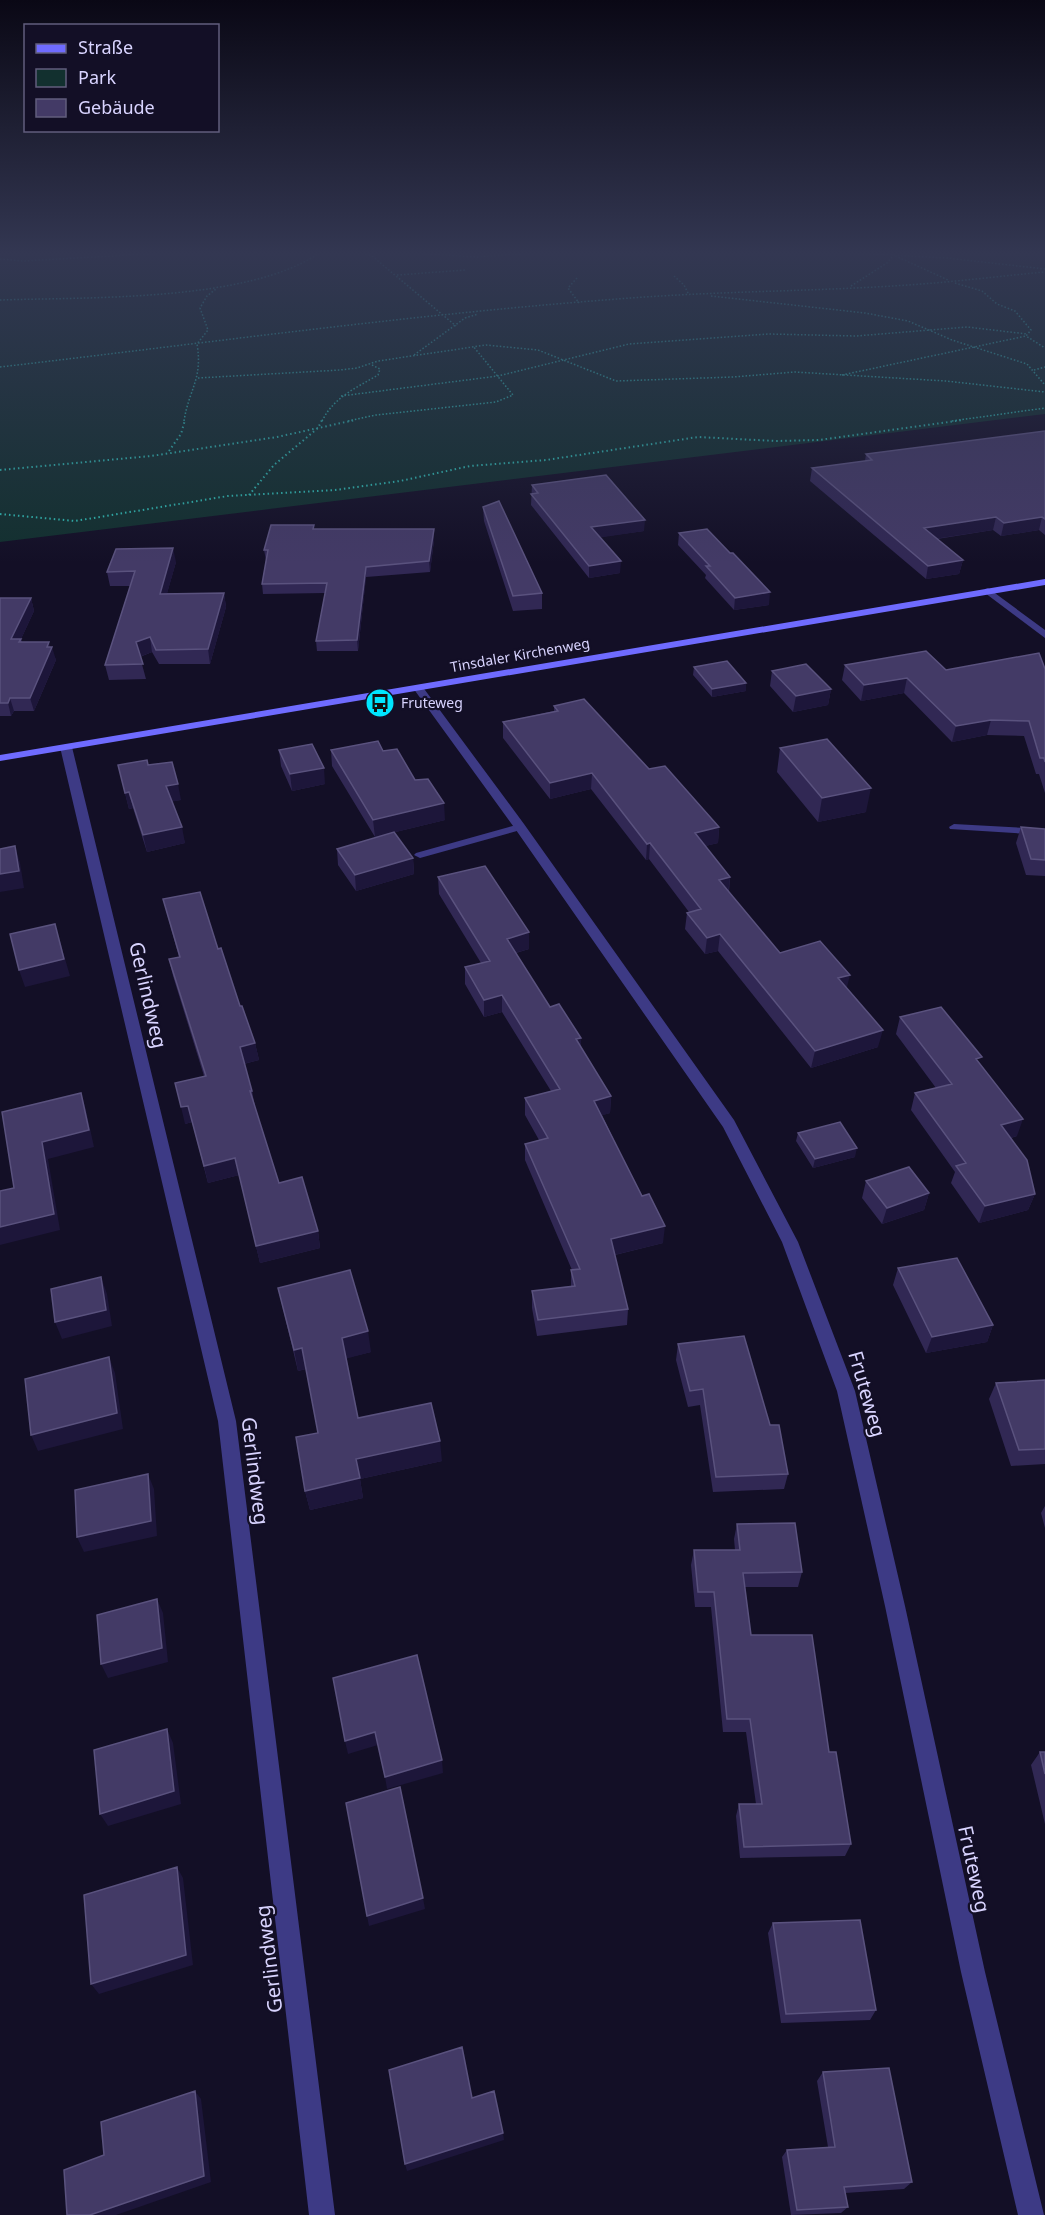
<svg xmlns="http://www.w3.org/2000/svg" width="1045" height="2215" viewBox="0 0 1045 2215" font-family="'Noto Sans',sans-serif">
	<rect width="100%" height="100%" fill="#130f26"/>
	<path fill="#12302f" d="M0,253H1045V414L0,542Z"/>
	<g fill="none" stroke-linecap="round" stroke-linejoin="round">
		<path stroke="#2fb8b0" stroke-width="1.5" stroke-dasharray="1.5 2" stroke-linecap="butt" d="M362,253L372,256L456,326
			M414,253L476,257L531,253
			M852,253L947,258L1045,269
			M889,253L948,280
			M0,259L23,261L164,253
			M397,275L466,270
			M674,276L684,285L689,295
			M577,278L568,288L579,303
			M955,283L982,291L997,304L1015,311L1031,330L1026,336L1045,348
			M851,286L887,263L893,256
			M711,296L865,313L908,321L952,340L1027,364L1045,385
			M0,300C86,297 249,302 319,253
			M414,355L465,318L478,314
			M0,367C215,342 429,312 645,297C733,291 821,291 908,285C954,282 1000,276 1045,272
			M1034,370L1045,367
			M842,375L1026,336
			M198,378L340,370L357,368L378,361L486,345L538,350L616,381L733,377L795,372L946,381L1045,392
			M341,396L498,376L629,344L769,334L856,336L967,327L1027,334
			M184,421C189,389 203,379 197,344L208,330L200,308L207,296L216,289
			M322,421C334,397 356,388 378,375L380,369L370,364
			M348,421L376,415L496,402L513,395L473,346
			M952,421L1045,408"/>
		<path stroke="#2fb8b0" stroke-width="2" stroke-dasharray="1.5 3" stroke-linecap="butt" d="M169,451L181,434L185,420
			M0,470L151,456L277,437L355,420
			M249,495L274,465L318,428L322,420
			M0,514L75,521L228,496L335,490L400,481L470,466L546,460L698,437L776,441L819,440L963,420"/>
		<path fill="#3d3a85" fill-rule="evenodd" d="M520,824L525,827L524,829L420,858L414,855L416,853Z
			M954,824L1045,829V835L950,829L949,827Z"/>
		<path fill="#3d3a85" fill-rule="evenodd" d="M988,588L1045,630V638L985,593V589Z
			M418,685L422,686L524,824L734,1120L798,1242L855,1391L905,1606L985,1972L1044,2215H1018L961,1972L885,1606L837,1391L782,1242L723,1127L516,830L413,688Z
			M66,744L72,747L236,1421L335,2215H309L218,1421L60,747Z"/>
		<path fill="#6f6bff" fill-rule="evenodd" d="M1045,579V585L0,761V755Z"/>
	</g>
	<path fill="#312854" d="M1045,431V535L1039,530L1001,536L993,530L937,539L963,560L959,574L926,579L810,481L812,468L865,461L866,454Z
		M532,485L644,531L600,537L620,573L589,578L531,505Z
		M483,507L542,593V609L513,611L484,521Z
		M314,529H434V540L430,572L366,577L358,651H317L316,641L325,593L263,594L262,584L266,560L264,550Z
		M679,533L769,605L734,610L705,578L706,575L678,545Z
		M176,562L167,593H224L226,607L210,664H159L152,652L140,657L146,679L109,680L105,665L130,586H110L107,572Z
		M0,598H31L34,611L21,639L22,642L50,647L56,660L34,711H14L11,716H0Z
		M845,665L946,670L1045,669V793L1039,774H1036L1024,736L987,735L952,742L904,693L861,701L842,680Z
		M694,667L746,691L712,697L693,675Z
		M772,671L831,689L828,705L793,712L770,686Z
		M554,706L649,769L719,827L718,843L705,846L730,877L729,892L780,953L847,989L878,1047L811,1068L718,951L705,954L685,929L687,913L689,912L649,859L646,860L591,789L550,799L503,738V722L554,711Z
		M780,748L866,812L818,822L777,772Z
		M279,750L325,784L292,791L281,766Z
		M331,750L383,751L415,780L445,820L375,837L332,766Z
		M118,765H148L181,800L172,801L185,843L147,852L133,808L129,809Z
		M1021,827L1045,829V876L1026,875L1016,843Z
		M337,849L413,858L414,874L356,891L338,865Z
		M438,877L529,932V949L516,953L550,1007L581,1047L611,1096L610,1113L602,1115L663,1243L615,1255L628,1309L627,1325L537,1336L532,1308V1291L571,1286V1270H572L525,1160V1144L539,1140L525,1115V1098L551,1091L502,1012L484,1017L465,984V967L481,963L439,894Z
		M163,899L218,949L240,1006L255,1043L259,1060L244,1064L252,1091L255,1107L279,1183L318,1231L320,1248L260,1263L239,1175L208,1183L192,1122L185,1124L204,1076L173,976L169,959L179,957Z
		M900,1017L980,1064L1017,1136L1011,1138L1035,1194L1028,1210L979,1223L951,1183L955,1172L911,1110L915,1093L936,1088L896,1034Z
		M798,1133L855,1157L813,1168L796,1141Z
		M866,1181L929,1193L924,1210L882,1224L862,1198Z
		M898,1268L993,1325L987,1342L926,1353L893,1285Z
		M278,1288L371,1352L346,1358L358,1418L442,1461L360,1479L363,1498L310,1510L305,1491L318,1433L306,1369L298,1371Z
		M678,1344L770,1425L788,1474L784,1489L713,1492L700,1405L688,1407L676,1360Z
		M1045,1380V1464L1011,1466L989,1399L996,1383Z
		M1045,1506V1528L1041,1513Z
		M737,1524L802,1572L798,1587H745L751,1635L829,1752L851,1844L845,1856L740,1858L736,1816L739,1804H756L746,1732H723L711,1607H695L691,1565L694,1550H735L734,1539Z
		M1040,1752H1045V1824L1031,1765Z
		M773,1923L876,2010L870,2020L781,2023L768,1933Z
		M823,2072L912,2182L904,2189L845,2193L848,2207L841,2213L791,2215L782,2157L787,2150L828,2147L817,2081Z"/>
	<path fill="#1d163a" d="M996,517L993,530L921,541L924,528Z
		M1042,517L1039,530L1001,536L1004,523Z
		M645,520L644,531L591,539V527Z
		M434,529V540L430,572L429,561Z
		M173,548L176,562L163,608L160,594Z
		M963,560L959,574L926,579L928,566Z
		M621,561L620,573L589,578V566Z
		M366,567V577L358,651L357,640Z
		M770,592L769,605L734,610L735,598Z
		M224,593L226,607L210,664L208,649Z
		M31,598L34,611L15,652L11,639Z
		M150,637L152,652L139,657L136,642Z
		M49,642L51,650L52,647L56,660L34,711L30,698Z
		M907,678L904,693L861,701L864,685Z
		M746,683V691L712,697V689Z
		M831,689L828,705L793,712L796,696Z
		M10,698L14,711L11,716L8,703Z
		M991,720L987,735L952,742L956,726Z
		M324,768L325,784L292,791L290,774Z
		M592,773L591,789L550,799V783Z
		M178,784L181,800L170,802L166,786Z
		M871,788L866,812L818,822L822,798Z
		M129,792L133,808L129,809L125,793Z
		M444,803L445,820L375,837L373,820Z
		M182,827L185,843L147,852L143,835Z
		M719,827L718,843L693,849L695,833Z
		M650,843L649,859L646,860L647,844Z
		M15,846L20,863L24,888L0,892V874Z
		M413,858L414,874L356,891L355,875Z
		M730,877L728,894L719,880Z
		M55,924L70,976L25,987L19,970Z
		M529,932V949L507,955V939Z
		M720,934L718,951L705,954L707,938Z
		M850,975L846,991L838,978Z
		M502,995V1012L484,1017V1000Z
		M883,1030L878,1047L811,1068L815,1051Z
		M581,1038V1055L576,1039Z
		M255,1043L259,1060L243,1064L240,1047Z
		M81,1093L86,1110L94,1147L48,1159L60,1230L0,1245V1227L42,1142Z
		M611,1096L610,1113L594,1118V1101Z
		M188,1106L192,1122L185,1124L181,1107Z
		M1023,1119L1017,1136L995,1142L1001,1125Z
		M857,1148L855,1157L813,1168L815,1159Z
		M235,1158L239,1175L208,1183L204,1166Z
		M929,1193L924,1210L882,1224L887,1208Z
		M1035,1194L1028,1210L979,1223L985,1206Z
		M665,1226L663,1243L610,1256L611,1239Z
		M318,1231L320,1248L260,1263L256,1246Z
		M101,1277L107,1294L112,1326L62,1339L55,1322Z
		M993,1325L987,1342L926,1353L932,1337Z
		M368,1331L371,1352L345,1359L342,1338Z
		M302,1348L306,1369L298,1371L294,1350Z
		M109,1357L115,1373L123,1429L38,1451L31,1435Z
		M440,1441L442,1461L360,1479L363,1498L310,1510L305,1491L356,1459Z
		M148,1474L154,1489L157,1536L84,1552L77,1537Z
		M157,1599L163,1613L168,1662L108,1678L101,1664Z
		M167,1729L173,1743L181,1804L108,1826L100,1814Z
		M375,1732L378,1745L348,1754L345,1741Z
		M442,1760L443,1773L387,1789L385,1777Z
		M177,1867L183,1878L193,1965L99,1994L91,1984Z
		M423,1898L425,1909L369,1926L367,1916Z
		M195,2091L201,2099L211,2182L116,2215H90Z
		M503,2133L504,2140L407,2171L405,2164Z"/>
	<path fill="#433a66" stroke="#5a527e" stroke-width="1.5" d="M1045,431V519L1042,517L1004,523L996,517L924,528L963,560L928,566L812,468L872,460L866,454Z
		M606,475L645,520L591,527L621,561L589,566L531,494L538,493L532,485Z
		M499,501L542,593L513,596L483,507Z
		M271,525H314L313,529H434L429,561L366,567L357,640L316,641L327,583L262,584L268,550H264Z
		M707,529L730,553H733L770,592L735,598L706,566H710L679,533Z
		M173,548L160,594L224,593L208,649L156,650L150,637L136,642L143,664L105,665L135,571L107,572L116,549Z
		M0,598H31L11,639H21L19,642H49L47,647H52L30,698H10L8,703H0Z
		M926,651L946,670L1039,653L1045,669V762L1044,758H1040L1029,721L991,720L956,726L907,678L864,685L845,665Z
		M727,661L746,683L712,689L694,667Z
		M806,664L831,689L796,696L772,671Z
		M584,699L649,769L665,766L719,827L695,833L730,877L719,880L780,953L820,941L850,975L838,978L883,1030L815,1051L720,934L707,938L687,913L701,909L650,843L647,844L592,773L550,783L503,722L558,711L554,706Z
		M827,739L871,788L822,798L780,748Z
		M378,741L383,751L397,749L415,780L428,779L444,803L373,820L331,750Z
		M312,744L324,768L290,774L279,750Z
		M147,760L148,765L172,762L178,784L166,786L182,827L143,835L129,792L125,793L118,765Z
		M1021,827L1045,829V860L1031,859Z
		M394,832L413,858L355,875L337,849Z
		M15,846L19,871L0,874V849Z
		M485,866L529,932L507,939L550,1007L559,1004L581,1038L576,1039L611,1096L594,1101L642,1196L649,1194L665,1226L611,1239L628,1309L538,1320L532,1291L575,1286L571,1270L580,1269L525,1144L548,1138L525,1098L560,1089L502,995L484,1000L465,967L490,961L438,877Z
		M200,892L218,949L221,948L240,1006H242L255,1043L240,1047L252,1091H250L279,1183L302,1177L318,1231L256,1246L235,1158L204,1166L188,1106L181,1107L175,1083L206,1076L169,959L180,957L163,899Z
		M55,924L64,959L19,970L10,934Z
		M941,1007L982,1057L976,1059L1023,1119L1001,1125L1027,1160L1035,1194L985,1206L956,1166L966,1163L915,1093L952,1084L900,1017Z
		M81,1093L89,1130L42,1142L54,1214L0,1227V1191L14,1188L2,1112Z
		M840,1122L857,1148L815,1159L798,1133Z
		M909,1167L929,1193L887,1208L866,1181Z
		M957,1258L993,1325L932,1337L898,1268Z
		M350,1270L368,1331L342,1338L358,1418L431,1403L440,1441L356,1459L360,1478L305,1491L296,1437L318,1433L302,1348L294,1350L278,1288Z
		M101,1277L106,1310L55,1322L51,1289Z
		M744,1336L770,1425H779L788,1474L716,1477L703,1389L690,1391L678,1344Z
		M109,1357L117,1413L31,1435L25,1379Z
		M1045,1380V1449L1019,1450L996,1383Z
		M148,1474L151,1521L77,1537L75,1490Z
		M795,1523L802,1572L743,1573L751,1635H812L829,1752H836L851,1844L744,1847L739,1804H762L750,1719H727L714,1592H698L694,1550H740L737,1524Z
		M157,1599L162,1648L101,1664L97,1615Z
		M417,1655L442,1760L385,1777L375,1732L345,1741L333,1678Z
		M167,1729L174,1791L100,1814L94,1750Z
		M1040,1752H1045V1774Z
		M400,1787L423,1898L367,1916L346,1803Z
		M177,1867L186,1955L91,1984L84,1895Z
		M860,1920L876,2010L786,2014L773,1923Z
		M462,2047L472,2098L494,2091L503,2133L405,2164L389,2070Z
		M889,2068L912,2182L844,2187L848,2207L797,2210L787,2150L835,2147L823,2072Z
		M195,2091L204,2176L90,2215H67L64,2170L104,2155L101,2122Z"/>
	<linearGradient id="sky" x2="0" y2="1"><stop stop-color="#0a0815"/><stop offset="0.45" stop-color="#333752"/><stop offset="1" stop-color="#333752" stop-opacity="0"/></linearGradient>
	<rect width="1045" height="563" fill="url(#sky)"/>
	<defs>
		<g id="bus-disc" transform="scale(1.5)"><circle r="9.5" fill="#00e5ff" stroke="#130f26"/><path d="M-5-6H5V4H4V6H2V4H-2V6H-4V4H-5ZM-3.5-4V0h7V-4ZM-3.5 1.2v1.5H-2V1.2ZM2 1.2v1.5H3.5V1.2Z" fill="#111"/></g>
	</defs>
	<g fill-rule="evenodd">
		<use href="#bus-disc" x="380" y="703"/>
	</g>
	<g text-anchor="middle" stroke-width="4.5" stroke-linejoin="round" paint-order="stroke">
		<g font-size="14" fill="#d9d4ff" stroke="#130f26">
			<text transform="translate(520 655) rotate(-10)" y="5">Tinsdaler Kirchenweg</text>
		</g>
		<g font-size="14" fill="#d9d4ff" stroke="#130f26" text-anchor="start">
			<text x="401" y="708">Fruteweg</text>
		</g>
		<g font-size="20" fill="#d9d4ff" stroke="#130f26">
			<text transform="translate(148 995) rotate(77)" y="7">Gerlindweg</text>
			<text transform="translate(867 1394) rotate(74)" y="7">Fruteweg</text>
			<text transform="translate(255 1471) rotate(83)" y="7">Gerlindweg</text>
			<text transform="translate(974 1869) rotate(78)" y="7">Fruteweg</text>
			<text transform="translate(269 1959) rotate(-97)" y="7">Gerlindweg</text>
		</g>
	</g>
	<rect x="24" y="24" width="195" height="108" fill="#130f26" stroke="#625e7d" stroke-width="1.5"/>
	<rect x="36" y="44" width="30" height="9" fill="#6f6bff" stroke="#625e7d" stroke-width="1.5"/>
	<text x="78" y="54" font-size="18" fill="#d9d4ff">Straße</text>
	<rect x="36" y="69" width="30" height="18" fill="#12302f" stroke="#625e7d" stroke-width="1.5"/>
	<text x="78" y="84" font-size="18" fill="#d9d4ff">Park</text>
	<rect x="36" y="99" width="30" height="18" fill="#433a66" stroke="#625e7d" stroke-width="1.5"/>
	<text x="78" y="114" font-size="18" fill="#d9d4ff">Gebäude</text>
</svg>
